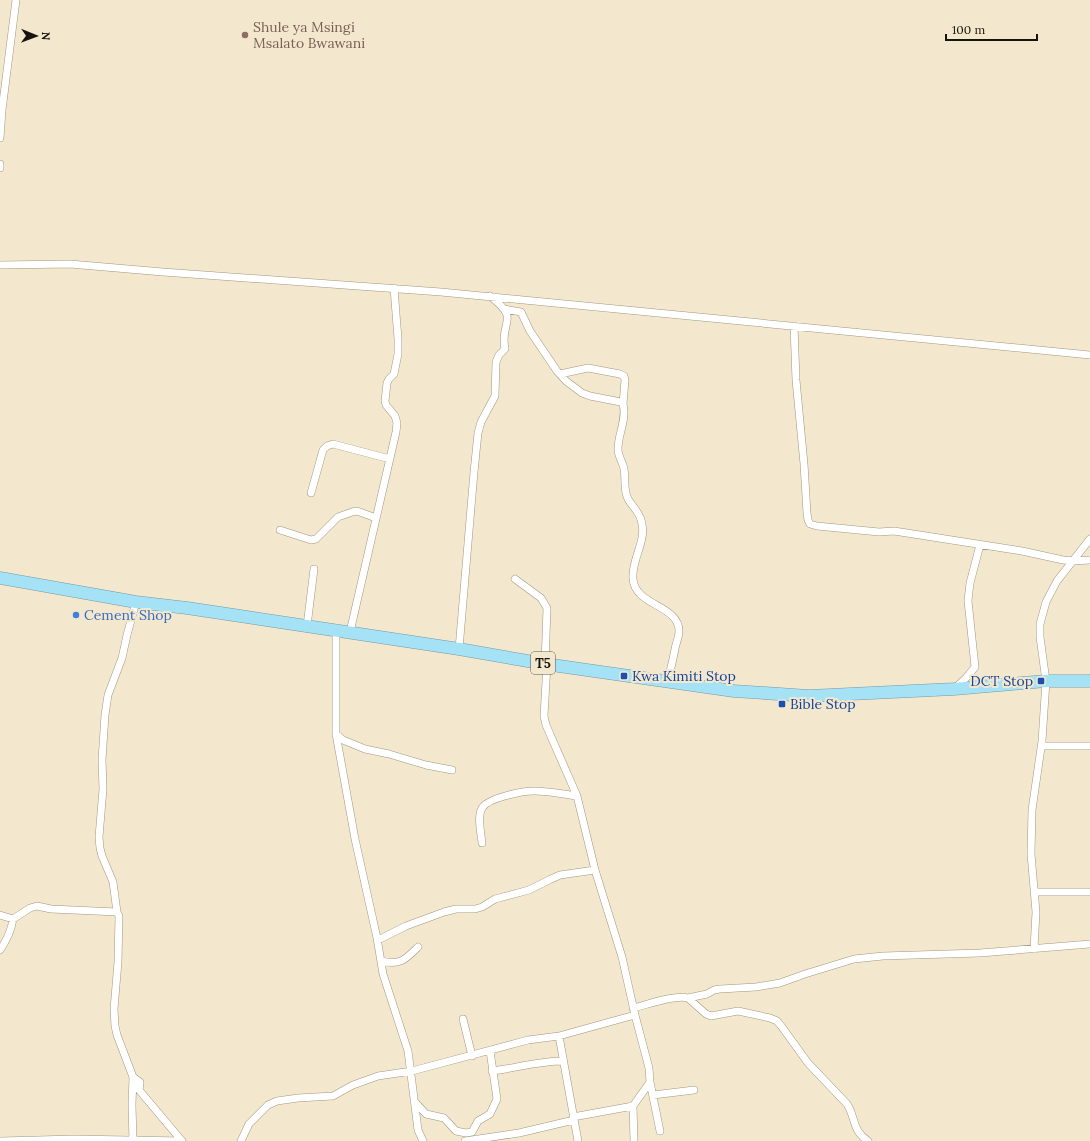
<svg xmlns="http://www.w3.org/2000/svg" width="1090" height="1141" viewBox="0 0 1090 1141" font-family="Lora,serif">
	<rect width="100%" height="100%" fill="#f3e8ce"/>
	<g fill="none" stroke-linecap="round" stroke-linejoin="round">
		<g stroke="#a2977f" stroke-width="8">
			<path id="street" d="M0,138L2,110L16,0
				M0,164V168
				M0,265L70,264L163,272L441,292L1090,355
				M504,309L521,312L530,331L557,371L566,381L582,393L590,396L621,402L623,404C627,419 618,434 618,449C618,457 623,462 624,469C626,479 623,489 628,499C632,506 639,512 641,520C648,540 631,559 633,579C635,606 679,605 679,631C679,637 676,643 675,649C673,660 670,671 668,681
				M794,326L796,380L804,464L807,513L808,520L810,524L817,526L879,532L894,531L1022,551L1063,560L1074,561L1090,560
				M560,374L588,368L620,374L624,376L625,380L623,404
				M311,493L323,450L327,446L333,444L390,459
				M280,530L311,540L316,539L338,517L352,512L357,511L376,518
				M515,579L541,598L547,608L545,664
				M307,626L314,569
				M336,631V734L355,839L377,938L383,974L408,1051L418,1130L423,1141
				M350,632L396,432L397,423L395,416L386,405L385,401L387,383L389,379L394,374L398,354V339L394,288
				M459,649L474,472L478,433L481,422L495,396L496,362L499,355L505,349C499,320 522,321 490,296
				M547,664L544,716L546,725L577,796L595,870L622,957L635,1015L649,1068L650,1082L633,1106L634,1141
				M956,687L966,678L975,667L968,601L970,583L980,545
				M336,734L343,740L365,749L389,754L426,765L452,770
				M1041,746H1090
				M482,843C481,833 477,817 482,808C488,798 522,791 534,791C548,791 563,794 577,796
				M1035,892H1090
				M0,915L13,919L30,908L37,906L51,909L117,912
				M378,940L406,926L444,912L456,909H475L482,907L495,899L529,890L551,879L560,875L595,870
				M1034,949L1036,912L1031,854L1032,810L1042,741L1046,681L1040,637V624L1046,602L1057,581L1090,539
				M0,950C7,940 11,932 13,919
				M381,961C400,966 406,959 418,947
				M688,998L707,994L714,990L720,989L756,987L780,983L805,974L854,959L883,956L980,953L1090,944
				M633,1008C646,1005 676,994 688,998L706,1014L711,1016L738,1011L770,1018L777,1021L782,1027L808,1063L847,1104C856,1118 852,1131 868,1141
				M463,1019L472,1056
				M559,1036L578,1141
				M492,1071C516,1068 539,1061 563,1061
				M133,1077L140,1082L139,1090L182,1141
				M650,1082L660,1131
				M653,1095L694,1090
				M415,1102L426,1114L444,1118L456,1131L466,1133L472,1132L478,1121L490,1114L497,1099L490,1051
				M573,1117L633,1106
				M1,1141L74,1139L182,1141
				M133,1141L132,1105L133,1077L117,1035L115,1026L114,1009L118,962L119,916L117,912L113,882L102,856L100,848L99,837L103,789L102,760L105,715L108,695L122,658L127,635L136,602
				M241,1141L249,1124L268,1105L277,1101L298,1098L333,1096L353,1085L378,1076L412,1071L528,1040L559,1036L635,1015
				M465,1141L519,1133L574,1120"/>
		</g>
		<g stroke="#749aa3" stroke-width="13">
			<path id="highway" d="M0,578L136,602L187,608L459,649L545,664L734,691L809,696L954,689L1046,681H1090"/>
		</g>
		<use href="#street" stroke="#fff" stroke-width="7"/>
		<use href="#highway" stroke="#a5e2f5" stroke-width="12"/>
	</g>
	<circle fill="#8d6e63" stroke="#f3e8ce" stroke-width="1.5" cx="245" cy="35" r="4"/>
	<circle fill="#3f7fe0" stroke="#f3e8ce" stroke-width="1.5" cx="76" cy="615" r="4"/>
	<g fill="#1a4fb4" stroke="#f3e8ce" stroke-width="1.5">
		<rect x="620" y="672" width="8" height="8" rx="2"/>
		<rect x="1037" y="677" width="8" height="8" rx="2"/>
		<rect x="778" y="700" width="8" height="8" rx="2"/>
	</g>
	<g text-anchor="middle" stroke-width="4" stroke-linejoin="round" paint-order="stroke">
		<rect fill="#f3e8ce" stroke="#5a5446" stroke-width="1" x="531" y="652" width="24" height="22" rx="3"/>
		<g font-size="13" font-weight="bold" fill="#18140b">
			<text x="543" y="668">T5</text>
		</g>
		<g font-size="14" fill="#785e54" stroke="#f3e8ce" text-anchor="start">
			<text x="253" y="32">Shule ya Msingi<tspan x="253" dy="16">Msalato Bwawani</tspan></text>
		</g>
		<g font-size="14" fill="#366cbe" stroke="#f3e8ce" text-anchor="start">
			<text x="84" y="620">Cement Shop</text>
		</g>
		<g font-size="14" fill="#164399" stroke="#f3e8ce" text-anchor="start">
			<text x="632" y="681">Kwa Kimiti Stop</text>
			<text x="1033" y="686" text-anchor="end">DCT Stop</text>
			<text x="790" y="709">Bible Stop</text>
		</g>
	</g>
	<g transform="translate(36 36) rotate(91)" stroke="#f3e8ce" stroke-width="3" paint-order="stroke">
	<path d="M0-3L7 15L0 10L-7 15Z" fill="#18140b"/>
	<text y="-6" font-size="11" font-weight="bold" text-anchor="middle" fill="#18140b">N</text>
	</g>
	<path d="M946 34v6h91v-6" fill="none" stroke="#18140b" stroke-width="2"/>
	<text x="952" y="34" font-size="12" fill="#18140b" stroke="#f3e8ce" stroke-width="3" paint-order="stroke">100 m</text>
</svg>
